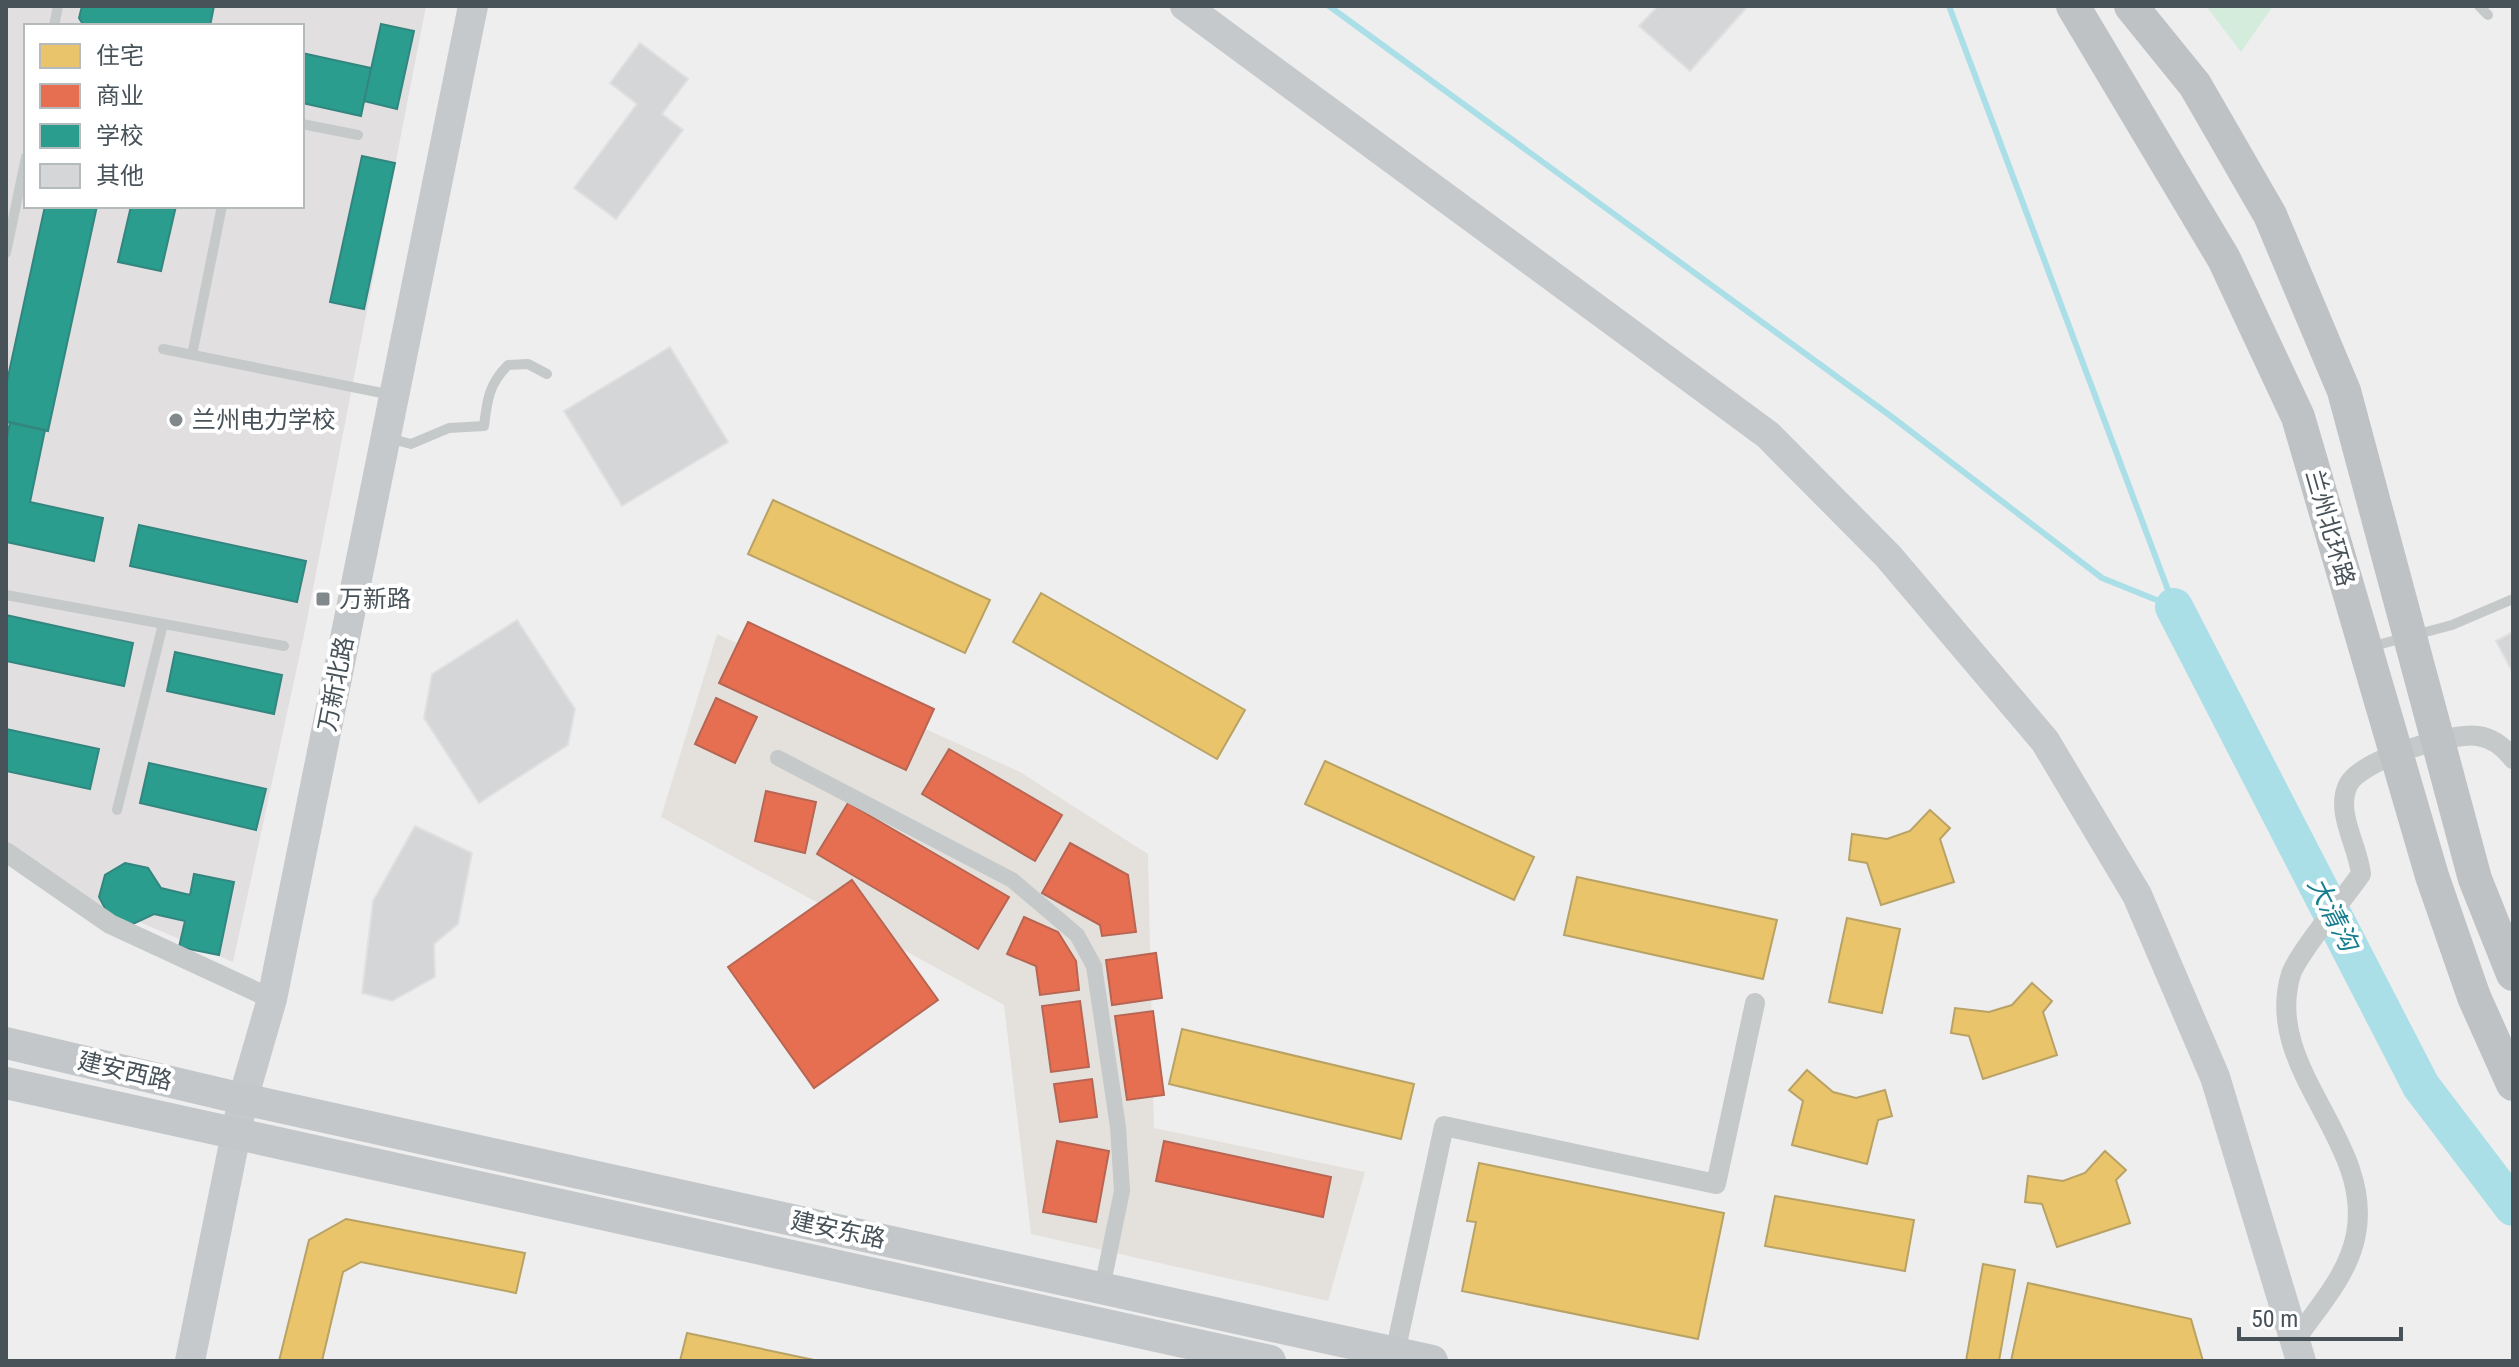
<svg xmlns="http://www.w3.org/2000/svg" width="2519" height="1367" viewBox="0 0 2519 1367" font-family="'Roboto Condensed','Noto Sans SC',sans-serif">
	<rect width="100%" height="100%" fill="#efeeee"/>
	<path fill="#e4e1dc" d="M717,634L1020,772L1148,854L1154,1128L1365,1172L1328,1301L1031,1234L1004,1005L661,817Z"/>
	<path fill="#e1dfe0" fill-rule="evenodd" d="M6,6H426L304,635L233,962L60,888L6,852ZM26,26H302V206H26Z"/>
	<path fill="#d4ecdb" d="M2206,6H2273L2241,52Z"/>
	<path fill="#e9c46a" stroke="#b8a265" stroke-width="2" d="M773,500L990,600L965,653L748,554Z
		M1041,593L1245,710L1217,759L1013,642Z
		M1325,761L1534,857L1514,900L1305,804Z
		M1930,810L1950,828L1940,839L1954,882L1881,905L1867,863L1849,860L1852,834L1887,839L1910,831Z
		M1577,877L1777,920L1763,979L1564,935Z
		M1847,918L1900,929L1882,1013L1829,1002Z
		M2032,983L2052,1001L2043,1012L2057,1055L1983,1079L1969,1036L1951,1033L1955,1008L1989,1012L2012,1005Z
		M1182,1029L1414,1084L1401,1139L1169,1084Z
		M1807,1070L1833,1092L1856,1098L1885,1090L1892,1116L1878,1120L1867,1164L1792,1145L1803,1101L1789,1090Z
		M2105,1151L2126,1170L2116,1180L2130,1223L2057,1247L2042,1204L2025,1202L2028,1176L2063,1181L2085,1173Z
		M1479,1163L1724,1213L1698,1339L1462,1291L1476,1222L1467,1221Z
		M1775,1196L1914,1220L1905,1271L1765,1246Z
		M346,1219L525,1253L516,1293L361,1262L343,1272L322,1361H279L309,1240Z
		M1983,1264L2015,1270L1999,1361H1966Z
		M2028,1283L2191,1319L2203,1361H2011Z
		M687,1333L819,1361H680Z"/>
	<path fill="#e76f51" stroke="#b76653" stroke-width="2" d="M748,622L934,709L906,770L719,683Z
		M716,698L757,717L735,763L695,744Z
		M949,749L1062,815L1035,861L922,794Z
		M766,791L816,802L805,853L755,841Z
		M848,803L1009,897L978,949L817,854Z
		M1070,843L1128,875L1136,932L1102,936L1100,925L1042,893Z
		M852,880L938,1000L814,1088L728,967Z
		M1024,917L1058,932L1076,961L1079,990L1040,995L1036,966L1007,954Z
		M1156,953L1162,998L1112,1005L1106,960Z
		M1080,1001L1089,1067L1051,1072L1042,1006Z
		M1153,1011L1164,1095L1127,1100L1115,1016Z
		M1092,1079L1097,1117L1060,1122L1054,1084Z
		M1057,1141L1109,1151L1096,1222L1043,1212Z
		M1164,1141L1331,1177L1323,1217L1156,1181Z"/>
	<path fill="#2a9d8f" stroke="#33867f" stroke-width="2" d="M82,6H214L210,26H84L79,18Z
		M381,24L414,31L397,109L364,101Z
		M302,53L371,68L361,116L302,103Z
		M362,156L395,163L364,309L330,302Z
		M45,206H97L48,431L6,422V386Z
		M131,206H176L161,271L118,262Z
		M10,422L45,430L30,502L103,518L94,561L6,542V442Z
		M139,525L306,561L297,602L130,566Z
		M6,615L133,643L124,686L6,661Z
		M175,652L282,675L274,714L167,691Z
		M6,729L99,749L90,789L6,771Z
		M149,763L266,789L256,830L140,803Z
		M125,863L148,868L161,888L190,895L194,874L234,882L219,955L179,947L185,921L154,914L133,924L110,918L99,897L105,875Z"/>
	<g fill="none" stroke-linecap="round" stroke-linejoin="round">
		<path stroke="#abdfe8" stroke-width="6" d="M1329,6L1892,417L2102,578L2174,607
			M1949,6L2174,606"/>
		<path stroke="#abdfe8" stroke-width="38" d="M2174,607L2421,1086L2513,1207"/>
	</g>
	<path fill="#d5d6d7" stroke="#e0e0e1" stroke-width="2" d="M1658,6H1748L1690,71L1639,26Z
		M640,43L688,79L662,114L683,130L616,219L574,188L637,104L610,83Z
		M670,347L728,442L622,506L564,411Z
		M517,620L575,709L568,745L479,803L424,718L432,674Z
		M2513,632V673L2496,641Z
		M415,826L472,853L458,924L434,944L435,977L392,1001L362,993L373,901Z"/>
	<g fill="none" stroke-linecap="round" stroke-linejoin="round">
		<path stroke="#c5c9ca" stroke-width="10" d="M2479,6L2488,15
			M54,26L58,6
			M302,124L358,135
			M6,253L26,157
			M163,349L392,395
			M192,355L222,206
			M388,438L411,444L449,428L484,426C487,400 489,384 508,365L528,364L547,374
			M6,595L284,646
			M2370,647L2452,625L2513,599
			M117,810L163,624"/>
		<path stroke="#c5c9ca" stroke-width="16" d="M778,758L1012,880L1077,935L1094,966L1118,1127L1122,1191L1102,1288"/>
		<path stroke="#c5c9ca" stroke-width="20" d="M6,852L110,924L272,999
			M2296,1339C2318,1307 2349,1274 2356,1234C2374,1140 2262,1069 2291,974C2298,953 2346,896 2361,874C2358,845 2335,813 2348,785C2360,760 2451,732 2478,736C2492,738 2504,747 2513,759
			M1395,1353L1444,1126L1716,1184L1755,1003"/>
		<path stroke="#c6c9cb" stroke-width="30" d="M1185,6L1768,435L1888,556L2045,741L2137,895L2215,1077L2301,1361
			M190,1361L243,1099L272,999L473,6"/>
		<path stroke="#c3c7c9" stroke-width="32" d="M6,1043L243,1099L1432,1361
			M6,1083L1270,1361"/>
		<path stroke="#bec2c5" stroke-width="34" d="M2073,6L2224,259L2298,417L2432,876L2474,997L2513,1084
			M2131,6L2195,85L2270,215L2344,391L2475,879L2513,974"/>
	</g>
	<g fill="#82898d" stroke="#fff" stroke-width="3">
		<circle cx="176" cy="420" r="8"/>
		<rect x="315" y="591" width="16" height="16" rx="4"/>
	</g>
	<g text-anchor="middle" stroke-width="8" stroke-linejoin="round" paint-order="stroke">
		<g font-size="24" fill="#475259" stroke="#fff" text-anchor="start">
			<text x="192" y="428">兰州电力学校</text>
			<text x="339" y="607">万新路</text>
		</g>
		<g font-size="24" fill="#475259" stroke="#fff">
			<text transform="translate(2330 528) rotate(74)" y="8">兰州北环路</text>
			<text transform="translate(336 684) rotate(-79)" y="8">万新北路</text>
			<text transform="translate(125 1071) rotate(13)" y="8">建安西路</text>
			<text transform="translate(838 1230) rotate(12)" y="8">建安东路</text>
		</g>
		<g font-size="26" font-style="italic" fill="#167e8f" stroke="#fff">
			<text transform="translate(2333 914) rotate(63)" y="9">大清沟</text>
		</g>
	</g>
	<rect width="2519" height="1367" fill="none" stroke="#475259" stroke-width="16"/>
	<rect x="24" y="24" width="280" height="184" fill="#ffffff" stroke="#b5babd" stroke-width="2"/>
	<rect x="40" y="44" width="40" height="24" fill="#e9c46a" stroke="#b5babd" stroke-width="2"/>
	<text x="96" y="64" font-size="24" fill="#475259">住宅</text>
	<rect x="40" y="84" width="40" height="24" fill="#e76f51" stroke="#b5babd" stroke-width="2"/>
	<text x="96" y="104" font-size="24" fill="#475259">商业</text>
	<rect x="40" y="124" width="40" height="24" fill="#2a9d8f" stroke="#b5babd" stroke-width="2"/>
	<text x="96" y="144" font-size="24" fill="#475259">学校</text>
	<rect x="40" y="164" width="40" height="24" fill="#d5d6d7" stroke="#b5babd" stroke-width="2"/>
	<text x="96" y="184" font-size="24" fill="#475259">其他</text>
	<path d="M2239 1327v12h162v-12" fill="none" stroke="#475259" stroke-width="4"/>
	<text x="2251" y="1327" font-size="24" fill="#475259" stroke="#ffffff" stroke-width="6" paint-order="stroke">50 m</text>
</svg>
